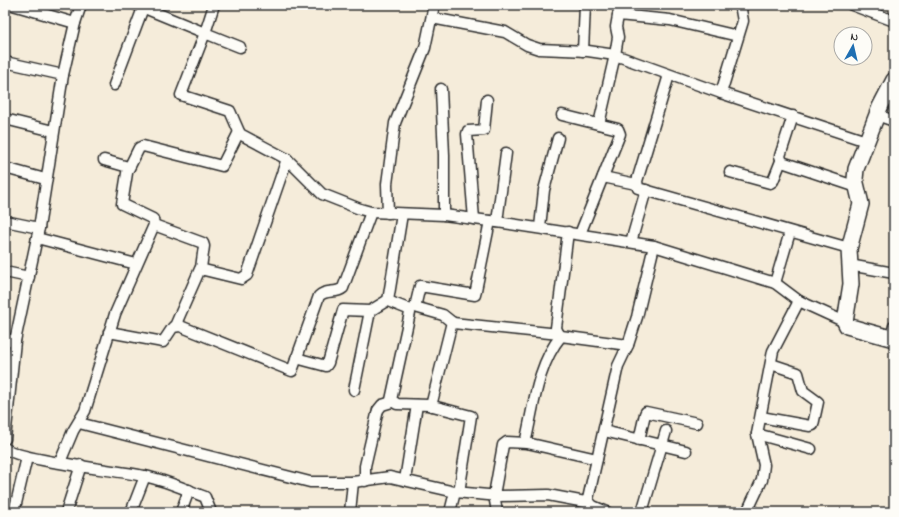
<svg xmlns="http://www.w3.org/2000/svg" width="899" height="517" font-family="'Indie Flower',sans-serif">
<style>
.lines{fill:none;stroke-linecap:round;stroke-linejoin:round}
.street-casing{stroke:#2b2b2b;stroke-width:13}
.secondary-casing{stroke:#2b2b2b;stroke-width:18}
.street{stroke:#fdfcf7;stroke-width:10}
.secondary{stroke:#fdfcf7;stroke-width:15}
</style>
<rect width="100%" height="100%" fill="#f5ecda"/>
<filter id="ink" filterUnits="userSpaceOnUse"><feTurbulence type="fractalNoise" baseFrequency=".025" numOctaves="2"/><feDisplacementMap in="SourceGraphic" scale="8" xChannelSelector="R" yChannelSelector="G"/><feConvolveMatrix kernelMatrix="1 2 1 2 8 2 1 2 1" color-interpolation-filters="sRGB"/></filter>
<g filter="url(#ink)">
<g class="lines">
<defs>
<g id="street">
<path d="M13 5 75 23 81 5"/>
<path d="M137 5 205 33 181 95 230 111 240 134 287 159 322 194 360 209 371 212 444 215 497 222 654 246 775 283 799 301 845 322"/>
<path d="M214 5 205 33 240 47"/>
<path d="M852 5 894 21"/>
<path d="M618 15 670 20 738 36"/>
<path d="M432 18 505 32 527 45 539 49 588 51 615 55 721 93 866 141"/>
<path d="M583 51 585 5"/>
<path d="M5 62 63 75"/>
<path d="M669 75 637 181 638 188 849 248"/>
<path d="M114 85 143 8"/>
<path d="M441 89 444 155V215"/>
<path d="M721 93 743 21 741 10 743 5"/>
<path d="M562 115 618 129 620 134 580 234"/>
<path d="M877 115 894 121"/>
<path d="M793 116 780 156 782 162 857 187"/>
<path d="M5 119 53 131"/>
<path d="M599 124 615 55 618 37 616 27 620 5"/>
<path d="M5 168 45 179"/>
<path d="M129 168 139 148 143 146 222 166 239 132"/>
<path d="M730 172 770 183 773 181 781 161"/>
<path d="M603 177 636 184"/>
<path d="M388 213 387 184 395 123 425 48 434 5"/>
<path d="M402 214 388 301 408 309 410 313 391 400 397 404 429 405 471 416 459 492"/>
<path d="M474 219 467 134 468 131 484 130 487 100"/>
<path d="M5 221 39 228"/>
<path d="M490 221 475 295 420 286 415 307 443 315 453 323 559 334"/>
<path d="M497 222 506 153"/>
<path d="M154 225 203 243 204 246 201 268"/>
<path d="M540 227 544 190 558 138"/>
<path d="M37 238 136 264"/>
<path d="M631 242 646 190"/>
<path d="M849 265 894 273"/>
<path d="M5 272 29 277"/>
<path d="M775 283 790 232"/>
<path d="M175 326 200 269 241 279 247 275 287 159"/>
<path d="M109 332 163 342 173 327 180 326 292 371 319 296C326 289 336 294 343 288L371 212"/>
<path d="M560 337 556 328 568 232"/>
<path d="M891 338 894 326"/>
<path d="M5 339 15 341"/>
<path d="M296 358 326 366 328 363 343 310 370 311 388 300"/>
<path d="M354 390 370 311"/>
<path d="M431 406 452 322"/>
<path d="M761 417 810 426 813 425 818 402 803 391 798 373 771 364"/>
<path d="M79 423 310 482H353L390 477 455 492 499 496 548 495 585 502 588 499 618 366 628 345 637 317 654 246"/>
<path d="M604 431 686 451"/>
<path d="M757 434 811 449"/>
<path d="M5 439 15 341 39 228 63 75 75 23"/>
<path d="M639 440 645 414 646 412 697 423"/>
<path d="M5 448C19 461 118 470 144 476 165 480 185 489 205 497L211 512"/>
<path d="M597 459 527 443 526 439C534 404 538 364 561 336L628 345"/>
<path d="M60 462 73 431 85 411 115 314 154 225 153 219 122 204 128 167 104 160"/>
<path d="M405 480 417 405"/>
<path d="M365 481V466L378 410 382 405 392 402"/>
<path d="M587 500 593 506 607 512"/>
<path d="M14 512 27 457"/>
<path d="M66 512 81 465"/>
<path d="M131 512 145 476"/>
<path d="M181 512 189 490"/>
<path d="M350 512 353 482"/>
<path d="M450 512 455 492"/>
<path d="M497 512 494 495 503 445 507 442 527 443"/>
<path d="M642 512 666 431"/>
<path d="M747 512 762 480 764 465 757 434 773 351 799 301"/>
</g>
<path id="secondary" d="M894 80 880 107 856 169 855 179 861 204 849 249 851 284 845 322 847 326 894 339"/>
</defs>
<!-- street casing -->
<use href="#street" class="street-casing"/>
<!-- secondary casing -->
<use href="#secondary" class="secondary-casing"/>
<!-- street -->
<use href="#street" class="street"/>
<!-- secondary -->
<use href="#secondary" class="secondary"/>
</g>
</g>
<!-- margin -->
<rect width="899" height="517" fill="none" stroke="#fdfcf7" stroke-width="20"/>
<rect x="10" y="10" width="879" height="497" fill="none" stroke="#2b2b2b" stroke-width="1.5" filter="url(#ink)"/>
<!-- north arrow -->
<g transform="translate(853 46) rotate(8)"><circle r="19" fill="#fdfcf7" stroke="#a9a8a5"/>
<path d="M0-3L7 15L0 10L-7 15Z" fill="#1f6fb2"/>
<text y="-6" font-size="11" font-weight="bold" text-anchor="middle" fill="#2b2b2b">N</text>
</g>
</svg>
